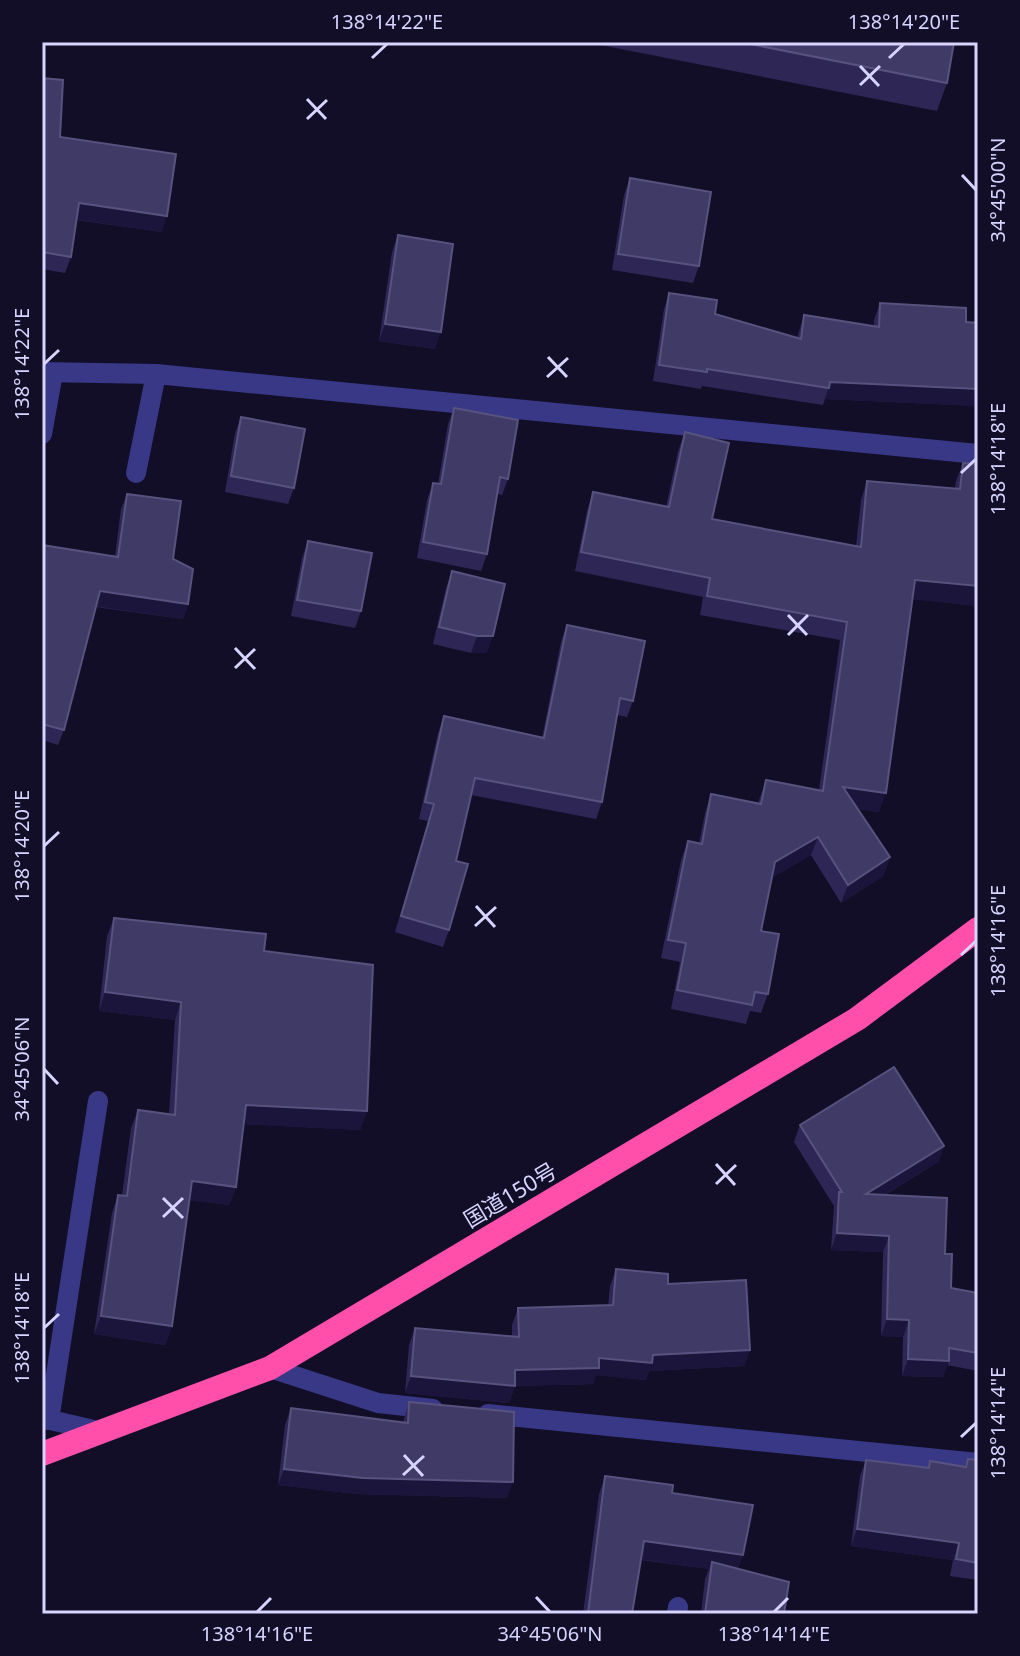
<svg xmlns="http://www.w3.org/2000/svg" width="1020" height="1656" font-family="'Noto Sans','Noto Sans JP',sans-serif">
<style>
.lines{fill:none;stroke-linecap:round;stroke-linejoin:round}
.street{stroke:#383887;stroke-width:20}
.highway{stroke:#ff4fab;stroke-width:24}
.wall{fill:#2e2755}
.shaded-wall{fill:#1b153b}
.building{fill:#403a67;stroke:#58527f;stroke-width:2}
.ticks{fill:none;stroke:#d7d4ff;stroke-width:3}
.labels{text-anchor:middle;stroke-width:6;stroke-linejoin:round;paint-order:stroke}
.street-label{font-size:22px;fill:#d7d4ff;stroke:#120e27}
.neatline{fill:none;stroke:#d7d4ff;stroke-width:3}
.ticks-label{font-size:20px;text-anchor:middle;fill:#d7d4ff}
</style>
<rect width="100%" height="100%" fill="#120e27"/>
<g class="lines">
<!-- street -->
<g class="street">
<path d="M42 372 156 374 978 454"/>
<path d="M42 434 53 373"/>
<path d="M136 473 156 374"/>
<path d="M270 1368 378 1403 433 1409"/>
<path d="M488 1414 978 1463"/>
<path d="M42 1418 102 1432"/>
<path d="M49 1420 98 1101"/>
<path d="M677 1614 678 1607"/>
</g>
<!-- highway -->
<path class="highway" d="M42 1454 270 1368 857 1019 978 929"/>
</g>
<!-- wall -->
<g class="wall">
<path d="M585 42H954L947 83 937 111Z"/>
<path d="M42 78 60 137 162 232 77 220 71 257 65 273 42 269Z"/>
<path d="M630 178 699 266 693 283 612 270 624 195Z"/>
<path d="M398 235 435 349 379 341 392 252Z"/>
<path d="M669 293 715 314 797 338 804 315 874 326V320L880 303 966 322 978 323V406L825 399 823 405 702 386 701 389 653 381 664 309Z"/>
<path d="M454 408 508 479 502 495 497 494 487 554 481 571 417 558 427 500 433 483 438 484 448 424Z"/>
<path d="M241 417 294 488 288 504 225 492 235 433Z"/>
<path d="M685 432 712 519 856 546 861 500 867 481 955 488 956 481 963 463 978 606 913 599 879 812 858 809 890 857 883 876 841 903 811 855 771 878 761 931 768 994 761 1013 750 1011 746 1024 671 1009 680 962 661 958 681 860 688 841 699 843 705 813 711 794 758 803 766 780 819 790 840 640 700 615 703 597 575 571 587 511 593 492 666 507 678 451Z"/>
<path d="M127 494 173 559 188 604 183 619 96 607 64 730 58 745 42 740V545L115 556 121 509Z"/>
<path d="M308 541 361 611 355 628 291 616 302 558Z"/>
<path d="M452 571 487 653H471L433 644 446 588Z"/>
<path d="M567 625 633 701 627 717 617 715 602 802 596 819 471 795 456 861 449 930 443 947 395 932 428 821 419 819 438 733 444 716 542 738 561 642Z"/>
<path d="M114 918 264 951 367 1111 360 1130 244 1124 236 1187 229 1205 190 1200 172 1326 165 1345 94 1334 112 1213 118 1195H122L131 1128 138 1110 169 1114 175 1020 99 1011 107 936Z"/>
<path d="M800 1125 944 1146 938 1162 885 1195 945 1254 951 1288 978 1293V1371L947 1365 943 1377 902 1376 903 1337 881 1336 883 1252 831 1250 834 1206 794 1142Z"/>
<path d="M616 1269 668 1284 750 1350 744 1366 649 1371 646 1380 596 1375 593 1384 515 1386 509 1403 405 1393 409 1345 415 1328 512 1336V1325L518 1308 608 1306 610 1286Z"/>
<path d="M409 1402 507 1498 357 1494 278 1485 285 1425 291 1408 403 1422Z"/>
<path d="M968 1459 978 1460V1580L950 1576 953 1560 851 1546 860 1476 866 1460 928 1468 930 1461 964 1467Z"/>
<path d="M605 1476 672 1493 743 1555 738 1568 784 1614H701L705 1579 709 1569 641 1560 632 1614H583L599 1494Z"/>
</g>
<!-- shaded-wall -->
<g class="shaded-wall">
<path d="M79 203 167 216 162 232 73 219Z"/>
<path d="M385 324 441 332 435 349 379 341Z"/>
<path d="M830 382 978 389V406L825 399Z"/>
<path d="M915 580 978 586V606L908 599Z"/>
<path d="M100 591 188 604 183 619 94 606Z"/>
<path d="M477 636H493L487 653H471Z"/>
<path d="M843 787 886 793 879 812 837 806Z"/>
<path d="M818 837 811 855 768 880 775 862Z"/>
<path d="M890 857 883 876 841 903 848 885Z"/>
<path d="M105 992 181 1002 175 1020 99 1011Z"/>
<path d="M246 1105 367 1111 360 1130 239 1124Z"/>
<path d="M944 1146 938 1162 860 1210 866 1194Z"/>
<path d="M192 1181 236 1187 229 1205 186 1200Z"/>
<path d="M837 1233 889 1236 883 1252 831 1250Z"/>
<path d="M101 1316 172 1326 165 1345 94 1334Z"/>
<path d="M887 1319 909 1320 903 1337 881 1336Z"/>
<path d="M750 1350 744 1366 649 1371 646 1380 596 1375 593 1384 513 1386H515L509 1403 405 1393 411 1376 599 1358Z"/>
<path d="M908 1359 949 1361 943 1377 902 1376Z"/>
<path d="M284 1469 513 1482 507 1498 357 1494 278 1485Z"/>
<path d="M857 1529 959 1543 953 1560 851 1546Z"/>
<path d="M644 1541 743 1555 736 1573 712 1562 709 1569 638 1559Z"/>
</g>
<!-- building -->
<g class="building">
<path d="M740 42H954L947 83Z"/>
<path d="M42 78 63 80 60 137 176 154 167 216 79 203 71 257 42 252Z"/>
<path d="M630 178 711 192 699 266 618 254Z"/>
<path d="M398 235 453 244 441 332 385 324Z"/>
<path d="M669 293 717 300 715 314 801 339 804 315 879 327 880 303 966 308V322L978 323V389L830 382 829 388 707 369V372L659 365Z"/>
<path d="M454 408 518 420 508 479 500 477 487 554 423 542 433 483 441 484Z"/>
<path d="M241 417 305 429 294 488 231 476Z"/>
<path d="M685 432 729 443 712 519 861 547 867 481 960 489 963 463 978 464V586L915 580 886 793 843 787 890 857 848 885 818 837 775 862 761 931 779 934 768 994 755 992 752 1005 677 990 686 943 668 940 688 841 702 844 711 794 761 804 766 780 823 791 847 622 707 596 710 578 581 552 593 492 669 507Z"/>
<path d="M127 494 181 501 173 559 193 569 188 604 100 591 64 730 42 724V545L118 557Z"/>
<path d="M308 541 372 553 361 611 297 600Z"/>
<path d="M452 571 505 584 493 636H477L439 627Z"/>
<path d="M567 625 645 641 633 701 620 698 602 802 475 778 456 861 468 864 449 930 401 916 434 804 425 802 444 716 544 738Z"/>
<path d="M114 918 266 934 264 951 373 965 367 1111 246 1105 236 1187 192 1181 172 1326 101 1316 118 1195 127 1196 138 1110 175 1115 181 1002 105 992Z"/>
<path d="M894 1067 944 1146 866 1194 947 1198 945 1254H952L951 1288 978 1293V1353L949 1348V1361L908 1359 909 1320 887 1319 889 1236 837 1233 839 1192H842L800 1125Z"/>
<path d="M616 1269 668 1274V1284L746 1280 750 1350 653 1355 652 1363 599 1358V1368L515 1370V1386L411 1376 415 1328 519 1337 518 1308 613 1305Z"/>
<path d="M409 1402 514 1412 513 1482 363 1478 284 1469 291 1408 408 1423Z"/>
<path d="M968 1459 978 1460V1563L956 1559 959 1543 857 1529 866 1460 929 1468 930 1461 966 1467Z"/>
<path d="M605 1476 673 1485 672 1493 753 1505 743 1555 644 1541 632 1614H588Z"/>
<path d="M712 1562 789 1582 784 1614H705Z"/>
</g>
<!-- ticks -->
<path class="ticks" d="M372 58 387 44M889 58 904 44M860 66 879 86M860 85 880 66M307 99 326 119M307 119 327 100M962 175 976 190M548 357 567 377M44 364 59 350M547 377 568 358M961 473 976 459M788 615 807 635M788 635 808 615M235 648 255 669M235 668 255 649M44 846 59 832M476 906 495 927M475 926 496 907M961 955 976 941M44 1069 58 1084M716 1164 735 1185M716 1184 736 1165M163 1198 183 1218M163 1217 183 1198M44 1328 59 1314M961 1437 976 1423M404 1455 423 1476M403 1475 424 1456M536 1597 550 1612M257 1612 271 1598M774 1612 788 1598"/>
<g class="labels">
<!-- street labels -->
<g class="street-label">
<text transform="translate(510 1195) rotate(-31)" y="8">国道150号</text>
</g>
</g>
<!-- border -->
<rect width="1020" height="1656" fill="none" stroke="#120e27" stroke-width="88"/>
<rect x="44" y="44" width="932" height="1568" class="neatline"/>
<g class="ticks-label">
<text x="387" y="29">138°14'22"E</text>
<text x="904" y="29">138°14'20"E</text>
<text transform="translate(998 190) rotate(-90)" y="7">34°45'00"N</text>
<text transform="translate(22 364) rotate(-90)" y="7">138°14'22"E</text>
<text transform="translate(998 459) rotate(-90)" y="7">138°14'18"E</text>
<text transform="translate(22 846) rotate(-90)" y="7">138°14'20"E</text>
<text transform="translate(998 941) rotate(-90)" y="7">138°14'16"E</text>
<text transform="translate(22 1069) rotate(-90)" y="7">34°45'06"N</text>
<text transform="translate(22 1328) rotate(-90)" y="7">138°14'18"E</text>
<text transform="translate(998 1423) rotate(-90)" y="7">138°14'14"E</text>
<text x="257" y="1641">138°14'16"E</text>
<text x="550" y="1641">34°45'06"N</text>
<text x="774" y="1641">138°14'14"E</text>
</g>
</svg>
